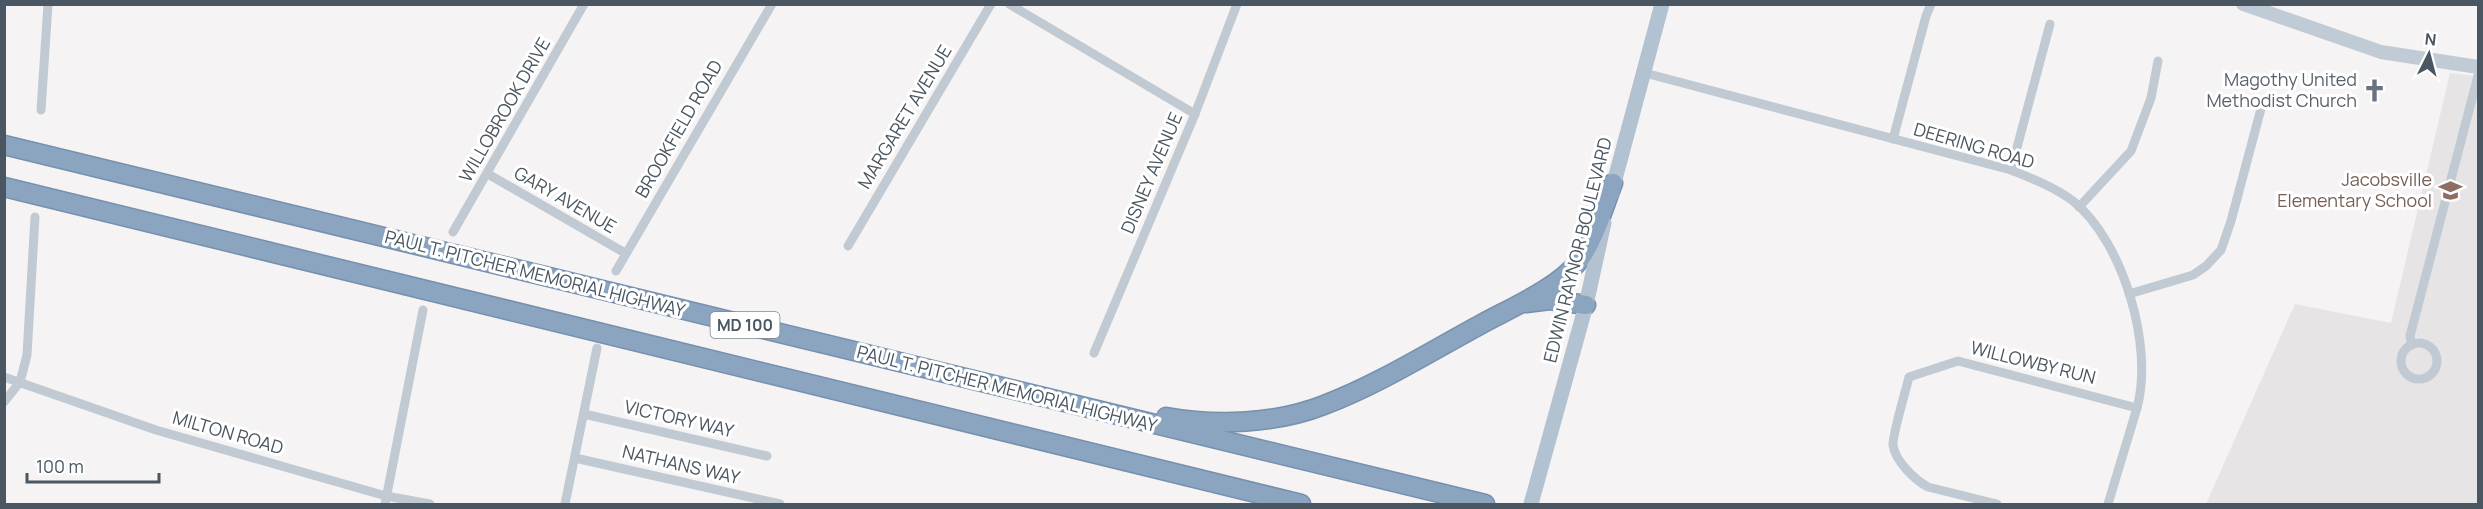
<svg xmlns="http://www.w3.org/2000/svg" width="2483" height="509" font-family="Manrope,sans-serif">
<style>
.education{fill:#e6e4e5}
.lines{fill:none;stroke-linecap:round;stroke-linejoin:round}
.highway-casing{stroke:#7690ad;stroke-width:21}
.street{stroke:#c1cad2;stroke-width:9}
.secondary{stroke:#c1cbd6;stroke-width:14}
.primary{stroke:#b3c2d1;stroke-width:15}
.highway{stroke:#8ba5c1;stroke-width:18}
.labels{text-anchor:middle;stroke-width:6;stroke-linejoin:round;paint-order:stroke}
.shield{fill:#fff;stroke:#808990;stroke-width:1.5}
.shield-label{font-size:16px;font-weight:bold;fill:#4a5661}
.worship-label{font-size:18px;fill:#5b616d;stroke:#fff;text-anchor:end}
.street-label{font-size:18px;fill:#4a5661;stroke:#fff}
.education-label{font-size:18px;fill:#785e54;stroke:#fff;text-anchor:end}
</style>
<rect width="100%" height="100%" fill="#f5f3f3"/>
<!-- education -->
<path class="education" d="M2450 73 2478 76V504H2206L2295 304 2391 323Z"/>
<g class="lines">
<defs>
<g id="highway">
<path d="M4 145 1485 504"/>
<path d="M4 187 1301 504"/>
<path d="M1526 303 1550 300 1586 305"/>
<path d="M1166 417C1216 426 1276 424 1324 405 1377 385 1428 353 1478 326 1508 309 1557 289 1578 262 1595 239 1603 209 1613 183"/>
</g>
</defs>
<!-- highway casing -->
<use href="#highway" class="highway-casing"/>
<!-- street -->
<g class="street">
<path d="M1009 4 1195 114"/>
<path d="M1645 73 2011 170C2033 179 2054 187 2073 201 2123 241 2154 346 2137 408"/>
<path d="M41 110 48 4"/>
<path d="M1893 139 1926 16 1931 4"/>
<path d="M2011 170 2050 24"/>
<path d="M488 174 625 253"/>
<path d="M2079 207 2131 151 2151 98 2158 61"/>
<path d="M453 232 584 4"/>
<path d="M848 246 991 4"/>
<path d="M616 271 772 4"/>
<path d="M2129 294 2193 275 2206 266 2221 250 2231 221 2262 105"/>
<circle cx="2419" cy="361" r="18"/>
<path d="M2412 345 2410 336 2478 76"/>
<path d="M1094 353 1195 114 1237 4"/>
<path d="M4 377 156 430 386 496 430 504"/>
<path d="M4 402 20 382 27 355 35 217"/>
<path d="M584 414 767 456"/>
<path d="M575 458 780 504"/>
<path d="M385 504 423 310"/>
<path d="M565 504 597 348"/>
<path d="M1997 504 1928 487C1915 480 1895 461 1893 445 1892 436 1906 390 1909 377L1958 361 2137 408 2108 504"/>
</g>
<!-- secondary -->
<path class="secondary" d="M2243 4 2381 52 2478 67"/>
<!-- primary -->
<g class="primary">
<path d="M1611 194 1662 4"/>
<path d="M1531 504 1586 305 1604 223"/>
</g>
<!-- highway -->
<use href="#highway" class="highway"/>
</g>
<!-- icons -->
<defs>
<symbol id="church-bare" viewBox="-9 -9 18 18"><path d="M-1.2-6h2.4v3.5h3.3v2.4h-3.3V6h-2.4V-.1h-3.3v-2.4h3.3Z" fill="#6b7280" stroke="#fff" stroke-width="2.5" paint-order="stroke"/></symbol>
<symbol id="school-bare" viewBox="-9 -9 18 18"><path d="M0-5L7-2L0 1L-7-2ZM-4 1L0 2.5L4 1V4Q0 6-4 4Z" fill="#8d6e63" stroke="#fff" stroke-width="2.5" paint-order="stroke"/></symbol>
</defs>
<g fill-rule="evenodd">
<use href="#church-bare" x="2358" y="74" width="33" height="33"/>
<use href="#school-bare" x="2434" y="174" width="33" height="33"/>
</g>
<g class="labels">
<!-- shield labels -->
<rect class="shield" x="710.5" y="312" width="69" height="26" rx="4.5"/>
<g class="shield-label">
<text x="745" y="331">MD 100</text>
</g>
<!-- worship labels -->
<g class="worship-label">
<text x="2357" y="86">Magothy United<tspan x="2357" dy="21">Methodist Church</tspan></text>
</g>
<!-- street labels -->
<g class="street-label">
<text transform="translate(505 110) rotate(-60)" y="6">WILLOBROOK DRIVE</text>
<text transform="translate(905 117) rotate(-59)" y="6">MARGARET AVENUE</text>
<text transform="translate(679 129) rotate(-60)" y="6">BROOKFIELD ROAD</text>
<text transform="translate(1974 146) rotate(16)" y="6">DEERING ROAD</text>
<text transform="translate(1152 173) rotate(-67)" y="6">DISNEY AVENUE</text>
<text transform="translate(565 200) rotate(30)" y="6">GARY AVENUE</text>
<text transform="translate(1578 250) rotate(-76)" y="6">EDWIN RAYNOR BOULEVARD</text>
<text transform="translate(535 274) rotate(14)" y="6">PAUL T. PITCHER MEMORIAL HIGHWAY</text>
<text transform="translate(2033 363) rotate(14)" y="6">WILLOWBY RUN</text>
<text transform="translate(1007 389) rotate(14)" y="6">PAUL T. PITCHER MEMORIAL HIGHWAY</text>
<text transform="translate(679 419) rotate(13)" y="6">VICTORY WAY</text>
<text transform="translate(228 433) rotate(16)" y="6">MILTON ROAD</text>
<text transform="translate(681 465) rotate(13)" y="6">NATHANS WAY</text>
</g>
<!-- education labels -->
<g class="education-label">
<text x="2432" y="186">Jacobsville<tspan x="2432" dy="21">Elementary School</tspan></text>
</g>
</g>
<!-- border -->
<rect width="2483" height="509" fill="none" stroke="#4a5661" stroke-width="12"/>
<!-- north arrow -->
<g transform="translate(2429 54) rotate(6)" stroke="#ffffff" stroke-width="4.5" paint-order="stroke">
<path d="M0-4.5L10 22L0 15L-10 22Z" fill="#4a5661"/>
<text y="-9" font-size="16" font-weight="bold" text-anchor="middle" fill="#4a5661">N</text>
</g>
<!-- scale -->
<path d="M27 473v9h132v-9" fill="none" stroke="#4a5661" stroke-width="3"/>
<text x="36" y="473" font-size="18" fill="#4a5661" stroke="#ffffff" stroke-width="4.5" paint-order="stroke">100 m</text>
</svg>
